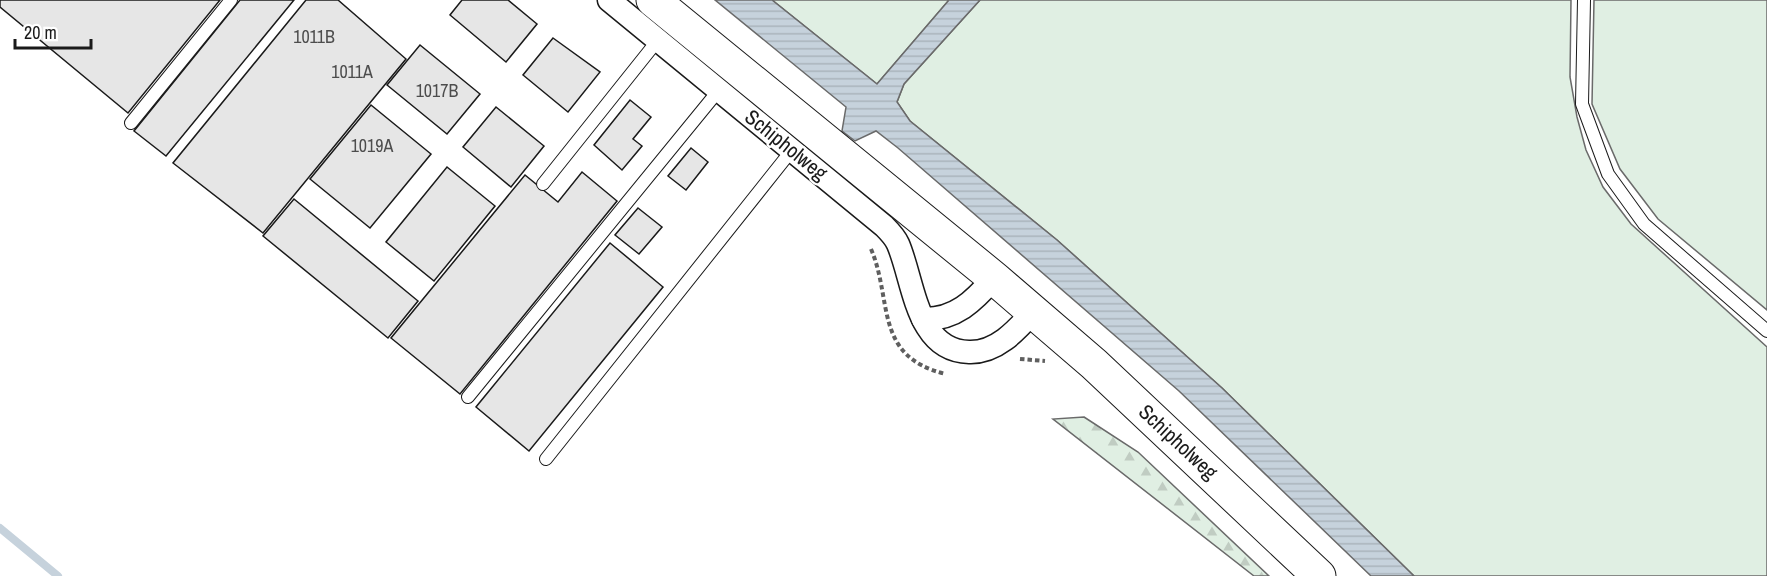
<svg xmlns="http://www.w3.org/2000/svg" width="1767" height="576" font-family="'Archivo Narrow',sans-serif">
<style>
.grass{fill:#e0efe3;stroke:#6a6a6a;stroke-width:1.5}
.forest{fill:url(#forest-firs);stroke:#6a6a6a;stroke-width:1.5}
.water{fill:url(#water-rules);stroke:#6a6a6a;stroke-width:1.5}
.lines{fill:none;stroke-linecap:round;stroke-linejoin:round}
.stream{stroke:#c6d2dc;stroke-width:8}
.building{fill:#e6e6e6;stroke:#1a1a1a;stroke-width:1.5}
.lane-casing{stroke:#1a1a1a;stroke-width:14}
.street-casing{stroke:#1a1a1a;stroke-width:25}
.secondary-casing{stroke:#1a1a1a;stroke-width:35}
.path{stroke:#5f5f5f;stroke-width:4;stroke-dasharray:4.5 3;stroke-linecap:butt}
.lane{stroke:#fff;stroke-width:12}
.street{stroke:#fff;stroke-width:22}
.secondary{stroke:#fff;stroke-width:33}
.labels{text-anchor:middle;stroke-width:4.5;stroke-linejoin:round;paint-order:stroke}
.number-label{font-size:18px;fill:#4d4d4d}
.street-label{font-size:21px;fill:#1a1a1a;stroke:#fff}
</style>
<defs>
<pattern id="forest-firs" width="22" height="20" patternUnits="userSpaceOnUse" patternTransform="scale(1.5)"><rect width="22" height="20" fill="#e0efe3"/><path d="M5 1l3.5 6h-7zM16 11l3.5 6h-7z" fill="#c0ccc2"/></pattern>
<pattern id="water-rules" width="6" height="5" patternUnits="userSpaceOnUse" patternTransform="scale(1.5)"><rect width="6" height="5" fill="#c6d2dc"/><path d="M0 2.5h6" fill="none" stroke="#aab4bc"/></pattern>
</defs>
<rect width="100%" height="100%" fill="#fff"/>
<!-- grass -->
<g class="grass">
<path d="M772 0H949L877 84Z"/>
<path d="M980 0H1571L1570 77 1577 117 1586 150 1603 187 1631 224 1767 347V576H1414L1222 388 1057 240 910 121 897 102 904 84Z"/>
<path d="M1594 0H1767V310L1658 219 1620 169 1592 104Z"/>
</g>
<!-- forest -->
<path class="forest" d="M1084 417 1138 452 1269 576H1254L1053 419Z"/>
<!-- water -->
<path class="water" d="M715 0H772L877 84 949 0H980L904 84 897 102 910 121 1057 240 1222 388 1414 576H1371L1179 391 898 148 876 131 855 141 842 131 846 107Z"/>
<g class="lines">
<!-- stream -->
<path class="stream" d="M0 528 58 576"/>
</g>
<!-- building -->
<g class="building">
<path d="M0 0H220L128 113 0 7Z"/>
<path d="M240 0H294L166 156 134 131Z"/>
<path d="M306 0H338L406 59 263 233 173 163Z"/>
<path d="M462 0H508L537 24 506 62 450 15Z"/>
<path d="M553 38 600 72 568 112 523 75Z"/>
<path d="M420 45 480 94 447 134 387 85Z"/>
<path d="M630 100 651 117 633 139 642 146 622 170 594 145Z"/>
<path d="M371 105 431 154 370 228 310 179Z"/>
<path d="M496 107 544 146 511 187 463 147Z"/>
<path d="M691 148 708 162 686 190 668 176Z"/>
<path d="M447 167 495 206 434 281 386 242Z"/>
<path d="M582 172 617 201 460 394 391 338 525 175 558 202Z"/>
<path d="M294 199 418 301 388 338 263 236Z"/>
<path d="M638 208 662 227 639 254 615 235Z"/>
<path d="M610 243 663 287 529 451 476 407Z"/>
</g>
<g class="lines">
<defs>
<g id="lane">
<path d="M1584 0 1582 104 1608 174 1644 224 1767 331"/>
<path d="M131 123 231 0"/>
<path d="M543 184 658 40"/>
<path d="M468 397 719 90"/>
<path d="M546 459 792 150"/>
</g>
<g id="street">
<path d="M609 0 884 226C889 231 895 237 898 244 914 281 916 351 969 352 996 353 1016 331 1033 312"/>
<path d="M923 319C955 320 974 301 994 278"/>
</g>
<path id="secondary" d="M653 0 994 278 1094 364 1319 576"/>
</defs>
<!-- lane casing -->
<use href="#lane" class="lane-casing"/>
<!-- street casing -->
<use href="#street" class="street-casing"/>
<!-- secondary casing -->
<use href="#secondary" class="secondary-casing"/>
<!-- path -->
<g class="path">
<path d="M871 249C893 300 873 357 946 374"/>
<path d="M1020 359 1045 361"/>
</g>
<!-- lane -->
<use href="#lane" class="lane"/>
<!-- street -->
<use href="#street" class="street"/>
<!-- secondary -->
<use href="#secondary" class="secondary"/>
</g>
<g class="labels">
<!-- number labels -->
<g class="number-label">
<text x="314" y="43">1011B</text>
<text x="352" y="78">1011A</text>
<text x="437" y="97">1017B</text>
<text x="372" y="152">1019A</text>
</g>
<!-- street labels -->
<g class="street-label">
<text transform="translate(786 145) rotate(39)" y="7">Schipholweg</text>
<text transform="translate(1178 442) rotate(43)" y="7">Schipholweg</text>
</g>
</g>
<!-- scale -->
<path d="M15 39v9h76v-9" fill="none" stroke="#1a1a1a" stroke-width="3"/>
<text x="24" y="39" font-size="18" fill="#1a1a1a" stroke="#ffffff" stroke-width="4.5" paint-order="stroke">20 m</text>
</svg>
